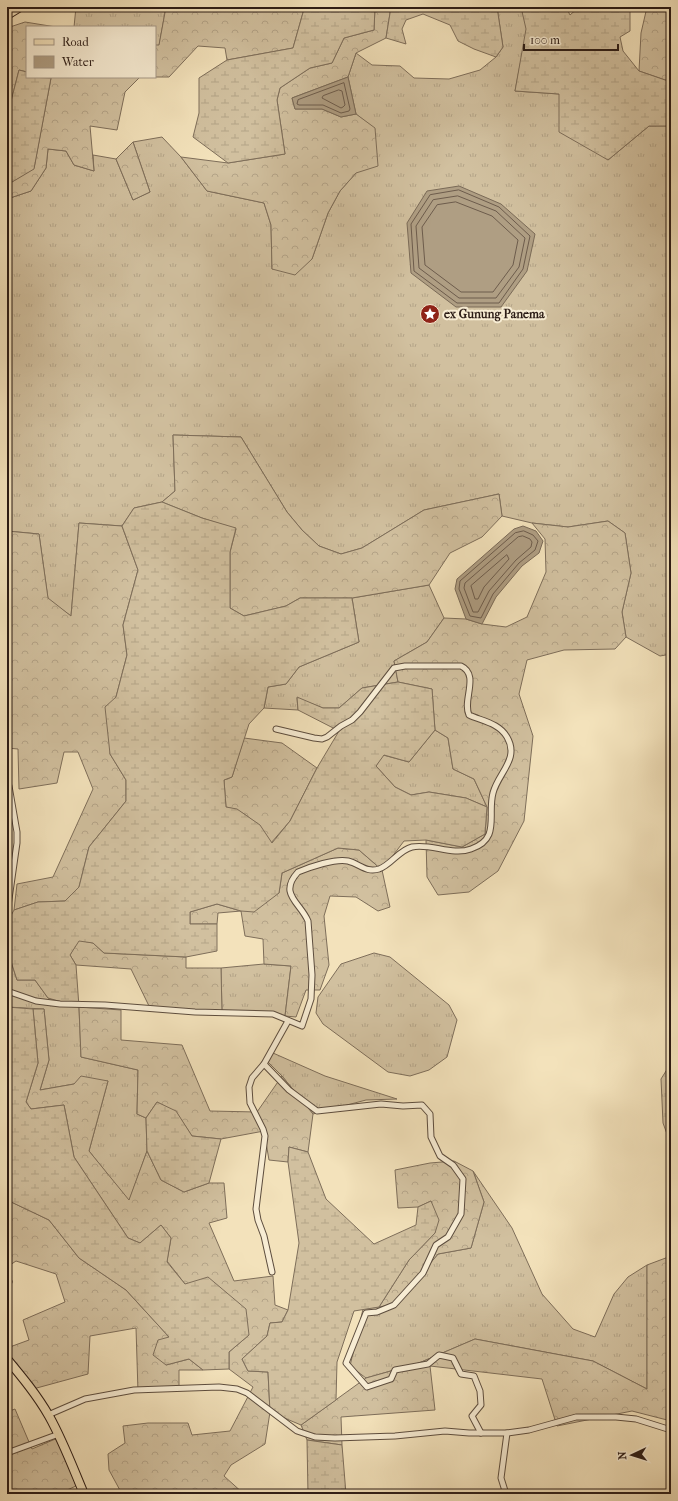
<svg xmlns="http://www.w3.org/2000/svg" width="678" height="1501" font-family="'IM FELL French Canon',serif">
<style>
.grass{fill:url(#grass-tufts);stroke:#7e6e5a}
.forest{fill:url(#forest-crowns);stroke:#7e6e5a}
.wetland{fill:url(#wetland-marsh);stroke:#7e6e5a}
.water{fill:#af9e83;stroke:#7a6a57}
.lines{fill:none;stroke-linecap:round;stroke-linejoin:round}
.shore{stroke:#6d5c4c;stroke-width:1}
.minor-casing{stroke:#5d4d3e;stroke-width:7}
.primary-casing{stroke:#2b1b15;stroke-width:10}
.minor{stroke:#f7ecd3;stroke-width:5}
.primary{stroke:#f3e2bb;stroke-width:8}
.labels{text-anchor:middle;stroke-width:4;stroke-linejoin:round;paint-order:stroke}
.poi-label{font-size:12px;font-weight:bold;fill:#2b1b15;stroke:#f7ecd3;text-anchor:start}
</style>
<defs>
<pattern id="grass-tufts" width="24" height="20" patternUnits="userSpaceOnUse"><rect width="24" height="20" fill="#d1c09f"/><path d="M3 7l-1-3M5 7V3M7 7l1-3M15 17l-1-3M17 17v-4M19 17l1-3" fill="none" stroke="#b4a488"/></pattern>
<pattern id="forest-crowns" width="20" height="18" patternUnits="userSpaceOnUse"><rect width="20" height="18" fill="#d1c09f"/><path d="M2 6a3 3 0 1 1 6 0M12 15a3 3 0 1 1 6 0" fill="none" stroke="#b4a488"/></pattern>
<pattern id="wetland-marsh" width="20" height="14" patternUnits="userSpaceOnUse"><rect width="20" height="14" fill="#d1c09f"/><path d="M1 5h8M5 5V1M11 12h8M15 12V8" fill="none" stroke="#b4a488"/></pattern>
</defs>
<rect width="100%" height="100%" fill="#f3e2bb"/>
<filter id="stains"><feTurbulence type="fractalNoise" baseFrequency=".005" numOctaves="4"/><feColorMatrix values="0 0 0 0 .2 0 0 0 0 .09 0 0 0 0 .02 0 0 0 .5 -.17"/></filter>
<radialGradient id="worn" r=".72"><stop offset=".6" stop-color="#630" stop-opacity="0"/><stop offset="1" stop-color="#630" stop-opacity=".3"/></radialGradient>
<!-- grass -->
<g class="grass">
<path d="M76 7H166L159 46 155 45V27H74Z"/>
<path d="M497 7H521L527 29 515 91 559 94 608 160 649 126H671V654L660 656 626 637 622 612 631 573 625 533 608 521 568 527 532 523 502 516 499 494 424 510 362 548 341 554 319 546 302 530 287 512 241 437 173 435 175 491 162 502 134 508 122 526 79 523 71 616 48 599 39 534 7 531V199L31 191 46 168 48 149 66 151 74 165 94 171 93 155 116 159 133 200 150 192 133 142 162 137 181 157 207 191 264 203 271 225 272 269 312 259 328 213 340 191 356 173 375 129 356 114 348 77 356 53 372 65 400 66 414 78 449 79 480 70 496 57 503 47Z"/>
<path d="M429 585 444 618 427 642 394 661 398 682 362 688 339 708H323L297 698 298 710 264 708 268 687 286 684 299 667 359 642 352 598Z"/>
<path d="M435 730 448 738 453 769 474 779 487 807 466 798 429 792 411 795 395 787 376 766 383 755 409 762Z"/>
<path d="M7 949 17 980H35L48 998 79 1007 81 1057 138 1070 137 1114 146 1118 147 1151 129 1201 89 1151 108 1081 74 1084 40 1090 49 1060 44 1009 7 1007Z"/>
<path d="M374 953 390 957 449 1005 457 1020 447 1057 429 1070 410 1076 388 1072 323 1024 316 1013 318 997 341 964Z"/>
<path d="M264 964 291 966 285 1016 222 1013 221 968Z"/>
<path d="M273 1053 325 1076 397 1099 366 1100 313 1114 282 1076 268 1062Z"/>
<path d="M671 1063V1145L663 1123 661 1079Z"/>
<path d="M473 1171 512 1228 542 1294 573 1329 595 1337 614 1294 628 1277 647 1265V1389L593 1361 475 1339 419 1363 366 1378 350 1366 363 1309 396 1304 438 1254 471 1248 484 1202Z"/>
</g>
<!-- forest -->
<g class="forest">
<path d="M166 7H307L304 9 293 48 227 60 225 48 198 46 169 77H140L125 92 117 130 90 126 94 171 74 165 66 151 48 149 46 168 31 191 7 199V185L34 168 51 78 48 77H155V45H159Z"/>
<path d="M375 7H391L386 38 356 53 348 77 292 98 295 109H322L341 117 356 114 375 128 378 166 356 173 340 191 328 213 312 259 295 275 272 269 271 225 264 203 207 191 181 157 228 163 285 154 277 100 280 88 310 68 332 63 344 38 374 30Z"/>
<path d="M647 7H671V82L639 71 641 33Z"/>
<path d="M25 22 56 27H27V72L19 70 7 117V28Z"/>
<path d="M133 142 150 192 133 200 116 159Z"/>
<path d="M173 435 241 437 287 512 302 530 319 546 341 554 362 548 424 510 499 494 502 516 482 537 450 553 429 585 352 598H300L286 606 244 616 230 608V552L236 529 202 518 162 502 175 491Z"/>
<path d="M608 521 625 533 631 573 622 612 626 637 615 649 564 650 527 660 519 694 533 736 524 821 498 871 469 892 438 895 427 877 426 840 462 847 485 834 487 807 474 779 453 769 448 738 435 730 432 689 398 682 394 661 427 642 444 618 466 619 482 624 506 627 527 617 546 572 545 539 532 523 568 527Z"/>
<path d="M79 523 122 526 138 570 123 625 127 655 116 697 110 754 126 780V801L89 847 79 887 65 901 38 902 14 910 17 884 53 877 93 789 78 752H64L57 783 19 789 18 749 7 748V531L39 534 48 598 71 616Z"/>
<path d="M244 738 282 743 317 768 290 821 271 843C260 826 247 811 226 807L224 780 232 777Z"/>
<path d="M338 848 359 850 382 870 390 907 378 911 356 897 330 896 324 916 329 965 320 990H306L296 1017 285 1016 291 966 264 964 263 939 245 936 241 911 218 913 217 924H190V912L217 904 241 911 279 893 282 873Z"/>
<path d="M78 940 93 943 104 953 186 957V968H221L222 1013 149 1006 131 969 76 965 70 955Z"/>
<path d="M79 1007 121 1010V1040L182 1045 210 1111 257 1112 282 1076 313 1114 308 1152 289 1147 288 1162 269 1160 264 1131 221 1139 192 1136 176 1112 157 1102 146 1118 137 1114 138 1070 81 1057Z"/>
<path d="M33 1009H44L49 1060 40 1090 74 1084 81 1076 108 1081 89 1151 129 1200 147 1151 161 1180 184 1192 209 1183H224L227 1218 209 1223 234 1281 273 1276 275 1305 288 1310 282 1322 270 1323 267 1336 242 1359 248 1371 268 1372 270 1412 265 1444 231 1465 224 1476 244 1494H122L109 1470 108 1454 125 1443 123 1426 148 1423H188L192 1435 230 1431 253 1387 229 1369V1352L249 1335 185 1284 167 1261 171 1238 161 1225 140 1243 128 1238 74 1157 64 1105 31 1109 26 1102 38 1063Z"/>
<path d="M454 1161 473 1171 484 1202 471 1248 438 1254 396 1304 379 1307 409 1260 435 1233 431 1201 418 1207 398 1208 395 1170 430 1163Z"/>
<path d="M7 1200 49 1220 79 1258 126 1290 170 1338 166 1365 189 1359 203 1370H179V1390L138 1392 136 1328 90 1336 88 1374 33 1389 7 1356V1348L29 1340 23 1320 65 1302 56 1274 16 1261 7 1267Z"/>
<path d="M671 1256V1421L632 1411 557 1426 542 1379 430 1366 435 1410 341 1417 342 1445 307 1440 301 1425 366 1378 419 1363 475 1339 593 1361 647 1389V1265Z"/>
<path d="M15 1409 32 1449 60 1437 76 1486 58 1494H7V1412Z"/>
</g>
<!-- wetland -->
<g class="wetland">
<path d="M307 7H375L374 30 344 38 332 63 310 68 280 88 277 100 285 154 228 163 193 137 199 113V78L227 60 293 48 304 9Z"/>
<path d="M391 7H497L503 47 496 57 474 49 458 41 450 25 423 14 406 20 402 29 406 44 386 38Z"/>
<path d="M521 7H566L570 15 579 7H630V31L620 37 623 51 639 71 671 82V126H649L608 160 559 132V94L515 91 526 29Z"/>
<path d="M19 70 27 72V77L51 78 34 169 7 185V117Z"/>
<path d="M162 502 202 518 236 528 230 552V608L244 616 286 606 300 598H352L359 642 299 667 286 684 268 687 264 708 249 724 232 777 224 780 226 807 237 809 260 825 272 843 290 821 317 768 339 731 298 710 297 697 323 708H339L362 688 398 682 432 689 435 730 409 762 384 755 376 766 395 787 411 795 429 792 466 798 487 807 485 834 462 847 426 840 404 841 382 870 359 850 338 848 282 873 279 893 254 912 241 911 217 904 190 912V924H217V951L186 957 104 953 93 943 79 941 70 955 76 965 79 1007 48 998 35 980H17L7 949V923L14 910 38 902 65 901 79 887 89 847 126 801V780L110 754 105 707 116 697 127 655 123 625 138 570 122 526 134 508Z"/>
<path d="M7 1007 33 1009 38 1063 26 1102 31 1109 64 1105 74 1157 128 1238 140 1243 161 1225 171 1238 167 1262 185 1284 208 1277 246 1309 249 1335 229 1352V1369L203 1370 189 1359 166 1365 153 1355 158 1340 169 1337 126 1290 79 1258 49 1220 7 1200Z"/>
<path d="M157 1102 176 1111 192 1136 221 1139 209 1183 184 1192 161 1180 147 1151 146 1118Z"/>
<path d="M289 1147 308 1152 326 1199 374 1244 416 1225 418 1207 431 1201 439 1220 435 1233 409 1260 379 1307 354 1311 337 1362 336 1400 301 1425 270 1412 268 1372 248 1371 242 1359 267 1336 270 1323 282 1322 288 1310 299 1243 288 1162Z"/>
<path d="M307 1440 342 1445 346 1494H308Z"/>
</g>
<!-- water -->
<g class="water">
<path d="M348 77 356 114 341 117 322 109H295L292 98Z"/>
<path d="M459 186 501 204 535 234 527 271 501 307H456L411 273 407 223 427 191Z"/>
<path d="M523 526 536 531 543 541 539 553 522 566 496 597 482 624 466 619 455 589 457 579 514 529Z"/>
</g>
<g class="lines">
<!-- shore -->
<g class="shore">
<path d="M344 83 350 109 349 111 341 113 323 105H299L297 104 298 100Z"/>
<path d="M339 90 342 91 345 105 343 107 341 108 322 98 323 96Z"/>
<path d="M459 190 499 207 530 236 523 269 499 303H457L414 271 411 224 430 195Z"/>
<path d="M458 196 496 211 525 238 519 267 496 298H459L419 268 416 226 433 200Z"/>
<path d="M456 202 492 216 518 240 513 265 493 292H461L425 265 422 227 437 205Z"/>
<path d="M524 531 533 535 538 541 535 550 519 563 493 594 481 618 470 616 459 589 460 581 515 533Z"/>
<path d="M523 536 530 539 532 542 531 547 516 560 489 591 478 612H473L464 588 465 583 518 537Z"/>
<path d="M507 555 509 559 484 587 478 599H475L471 586Z"/>
</g>
<defs>
<g id="minor">
<path d="M7 913 17 843V832L9 786"/>
<path d="M7 991 36 1001 60 1004 105 1005 195 1012 273 1014 302 1026 311 999 312 975 308 921C300 902 278 894 298 872 310 867 336 858 348 861 360 864 366 873 379 869 391 865 399 850 412 847 431 843 452 856 471 849 501 839 487 815 493 793 498 773 520 759 507 737 499 723 482 721 469 715 462 700 480 675 461 666H405L394 668 360 712 352 720 341 726 327 737 322 739 314 738 276 729"/>
<path d="M264 1064 289 1090 317 1111 381 1104 403 1106 422 1105 430 1114 431 1137 440 1156 453 1165 463 1179 461 1214 448 1237 436 1245 423 1273 394 1305 377 1312 366 1313 346 1363 367 1387 391 1379 395 1370 428 1364 439 1355 453 1358 461 1374 474 1376 480 1391 481 1405 472 1416 481 1433"/>
<path d="M272 1272 264 1236 258 1220 256 1209 265 1136 263 1129 250 1103 249 1087 252 1078 264 1064 288 1021"/>
<path d="M7 1286 9 1282"/>
<path d="M48 1415 85 1399 134 1390 219 1387 237 1389 247 1393 297 1431 315 1437 335 1438 395 1436 445 1431 469 1433H507L529 1430 576 1417H616L636 1419 671 1430"/>
<path d="M7 1453 59 1434"/>
<path d="M506 1494 501 1478 507 1433"/>
</g>
<g id="primary">
<path d="M7 15 20 7"/>
<path d="M7 1359C22 1377 37 1395 49 1416 63 1441 73 1468 84 1494"/>
</g>
</defs>
<!-- minor casing -->
<use href="#minor" class="minor-casing"/>
<!-- primary casing -->
<use href="#primary" class="primary-casing"/>
<!-- minor -->
<use href="#minor" class="minor"/>
<!-- primary -->
<use href="#primary" class="primary"/>
</g>
<!-- icons -->
<defs>
<symbol id="sight-disc" viewBox="-11 -11 22 22"><circle r="9.5" fill="#8f2418" stroke="#f7ecd3"/><path d="M0-6L1.8-2.2L6-1.7L2.9 1.2L3.7 5.4L0 3.3L-3.7 5.4L-2.9 1.2L-6-1.7L-1.8-2.2Z" fill="#fff"/></symbol>
</defs>
<g fill-rule="evenodd">
<use href="#sight-disc" x="419" y="303" width="22" height="22"/>
</g>
<g class="labels">
<!-- poi labels -->
<g class="poi-label">
<text x="444" y="318">ex Gunung Panema</text>
</g>
</g>
<!-- margin -->
<rect width="678" height="1501" fill="none" stroke="#f3e2bb" stroke-width="24"/>
<rect x="8" y="8" width="662" height="1485" fill="none" stroke="#2b1b15" stroke-width="2"/>
<rect x="12" y="12" width="654" height="1477" fill="none" stroke="#2b1b15"/>
<!-- legend -->
<rect x="26" y="26" width="130" height="52" fill="#f7ecd3" stroke="#a59887"/>
<rect x="34" y="39" width="20" height="6" fill="#f3e2bb" stroke="#a59887"/>
<text x="62" y="46" font-size="12" fill="#2b1b15">Road</text>
<rect x="34" y="56" width="20" height="12" fill="#af9e83" stroke="#a59887"/>
<text x="62" y="66" font-size="12" fill="#2b1b15">Water</text>
<!-- north arrow -->
<g transform="translate(632 1455) rotate(266)" stroke="#f7ecd3" stroke-width="3" paint-order="stroke">
<path d="M0-3L7 15L0 10L-7 15Z" fill="#2b1b15"/>
<text y="-6" font-size="11" font-weight="bold" text-anchor="middle" fill="#2b1b15">N</text>
</g>
<!-- scale -->
<path d="M524 44v6h94v-6" fill="none" stroke="#2b1b15" stroke-width="2"/>
<text x="530" y="44" font-size="12" fill="#2b1b15" stroke="#f7ecd3" stroke-width="3" paint-order="stroke">100 m</text>
<rect width="100%" height="100%" filter="url(#stains)"/>
<rect width="100%" height="100%" fill="url(#worn)"/>
</svg>
